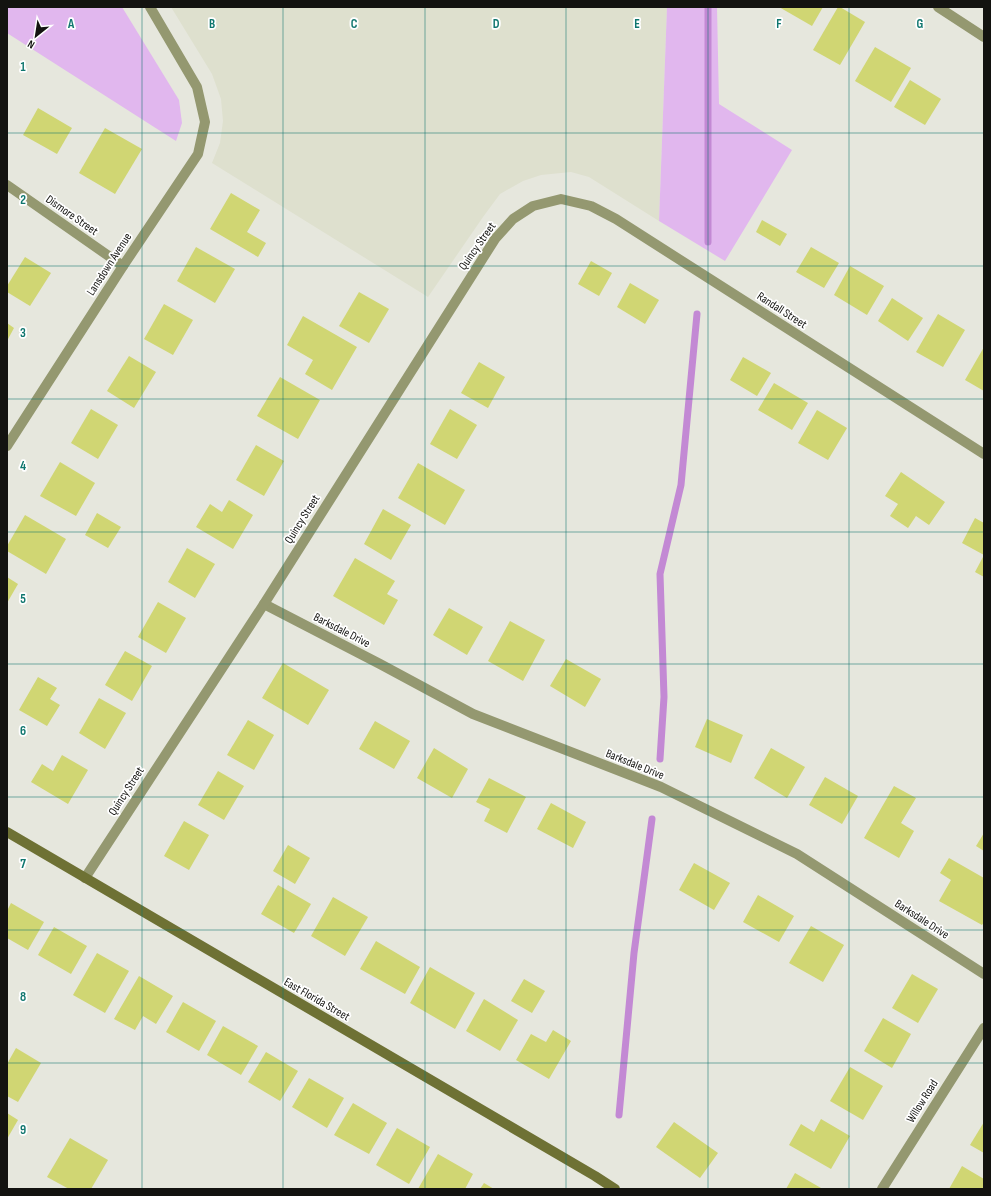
<svg xmlns="http://www.w3.org/2000/svg" width="991" height="1196" font-family="'Sofia Sans Condensed',sans-serif">
<style>
.built{fill:#dee0ce}
.green{fill:#e1b7ee}
.lines{fill:none;stroke-linecap:round;stroke-linejoin:round}
.stream{stroke:#c389d4;stroke-width:7}
.building{fill:#d0d673}
.minor{stroke:#949870;stroke-width:10}
.tertiary{stroke:#949870;stroke-width:10}
.secondary{stroke:#6e7134;stroke-width:10}
.grid{fill:none;stroke:#0f766e;stroke-width:1;stroke-opacity:0.55}
.labels{text-anchor:middle;stroke-width:3.5;stroke-linejoin:round;paint-order:stroke}
.street-label{font-size:12px;fill:#131310;stroke:#fff}
.grid-label{font-size:13px;text-anchor:middle;font-weight:bold;fill:#0f766e;stroke:#fff;stroke-width:3.5;stroke-linejoin:round;paint-order:stroke}
</style>
<rect width="100%" height="100%" fill="#e6e7dd"/>
<!-- built -->
<path class="built" d="M171 7H667L659 221 589 177 571 172 541 175 523 181 500 194 483 217 428 297 212 163 220 143 223 121 221 99 212 74Z"/>
<!-- green -->
<g class="green">
<path d="M7 7H122L179 100 182 123 176 141 7 33Z"/>
<path d="M667 7H717L719 104 792 150 725 261 659 221Z"/>
</g>
<g class="lines">
<!-- stream -->
<g class="stream">
<path d="M708 242V7"/>
<path d="M660 759 664 697 660 574 681 485 697 314"/>
<path d="M619 1115 634 953 652 819"/>
</g>
</g>
<!-- building -->
<g class="building">
<path d="M779 7H823L812 26Z"/>
<path d="M838 7H840L865 22 840 65 813 50Z"/>
<path d="M875 47 911 68 891 102 855 81Z"/>
<path d="M910 80 941 99 925 125 894 107Z"/>
<path d="M38 108 72 128 57 154 23 135Z"/>
<path d="M105 128 142 149 115 194 79 173Z"/>
<path d="M231 193 260 210 247 232 266 243 258 257 210 229Z"/>
<path d="M762 220 787 234 780 246 756 232Z"/>
<path d="M196 247 235 269 215 303 177 281Z"/>
<path d="M811 247 839 263 824 288 796 272Z"/>
<path d="M25 257 51 273 30 306 7 292V286Z"/>
<path d="M591 261 612 273 599 296 578 284Z"/>
<path d="M850 266 884 286 867 315 834 295Z"/>
<path d="M630 283 659 300 645 324 617 307Z"/>
<path d="M359 292 389 309 369 343 339 326Z"/>
<path d="M892 298 923 318 908 341 878 321Z"/>
<path d="M164 304 193 320 173 355 144 339Z"/>
<path d="M938 314 965 330 943 367 916 352Z"/>
<path d="M303 316 357 347 332 390 305 374 313 360 287 345Z"/>
<path d="M7 323 14 328 7 341Z"/>
<path d="M984 347V391L965 380Z"/>
<path d="M129 356 156 372 134 408 107 391Z"/>
<path d="M743 357 771 373 757 396 730 380Z"/>
<path d="M479 362 505 377 488 408 461 393Z"/>
<path d="M280 377 320 400 298 439 257 416Z"/>
<path d="M774 383 808 403 792 430 758 410Z"/>
<path d="M91 409 118 425 98 459 71 443Z"/>
<path d="M450 409 477 425 457 459 430 444Z"/>
<path d="M817 410 847 428 828 460 798 443Z"/>
<path d="M256 445 284 461 264 496 236 480Z"/>
<path d="M60 462 95 483 76 516 40 496Z"/>
<path d="M418 463 465 490 445 525 398 498Z"/>
<path d="M901 472 945 502 929 525 916 516 908 528 890 516 898 504 885 496Z"/>
<path d="M229 500 253 515 233 549 196 527 210 504 222 512Z"/>
<path d="M383 509 411 525 391 560 364 544Z"/>
<path d="M97 513 121 527 108 548 85 535Z"/>
<path d="M25 515 66 539 46 574 7 551V546Z"/>
<path d="M975 518 984 523V577L975 572 984 555 962 543Z"/>
<path d="M187 548 215 564 195 598 168 582Z"/>
<path d="M355 558 395 581 387 594 398 600 384 625 333 596Z"/>
<path d="M7 577 18 584 7 603Z"/>
<path d="M158 602 186 618 166 653 138 637Z"/>
<path d="M449 608 483 627 467 655 433 635Z"/>
<path d="M510 621 545 640 523 681 488 661Z"/>
<path d="M125 651 152 666 132 701 105 685Z"/>
<path d="M566 659 601 679 585 707 550 686Z"/>
<path d="M283 663 329 690 308 725 262 698Z"/>
<path d="M38 677 57 688 50 699 60 705 47 726 19 710Z"/>
<path d="M99 698 126 713 105 749 79 733Z"/>
<path d="M707 719 743 735 731 763 695 747Z"/>
<path d="M248 720 274 735 254 770 227 755Z"/>
<path d="M375 721 410 741 394 769 359 749Z"/>
<path d="M434 748 468 769 452 798 417 778Z"/>
<path d="M771 748 805 767 787 798 754 778Z"/>
<path d="M62 755 88 770 68 804 31 782 42 764 53 771Z"/>
<path d="M218 771 244 786 224 820 198 805Z"/>
<path d="M825 777 858 796 842 824 809 805Z"/>
<path d="M489 778 526 797 507 833 484 821 490 809 476 802Z"/>
<path d="M894 786 916 798 901 823 914 831 899 858 864 838Z"/>
<path d="M551 803 586 822 573 848 537 829Z"/>
<path d="M184 821 209 835 189 870 164 856Z"/>
<path d="M984 833V851L976 846Z"/>
<path d="M288 845 310 858 295 884 273 871Z"/>
<path d="M949 858 984 878V922L982 925 939 901 951 880 940 873Z"/>
<path d="M694 863 730 883 714 910 679 890Z"/>
<path d="M278 885 311 904 294 933 261 914Z"/>
<path d="M758 895 794 916 779 942 743 922Z"/>
<path d="M333 897 368 917 345 956 311 936Z"/>
<path d="M11 903 44 922 28 950 7 938V911Z"/>
<path d="M811 926 844 945 823 982 789 963Z"/>
<path d="M54 927 87 946 71 974 38 955Z"/>
<path d="M376 941 420 967 405 994 360 969Z"/>
<path d="M97 953 129 971 105 1013 73 995Z"/>
<path d="M430 967 475 993 455 1029 410 1003Z"/>
<path d="M912 974 938 989 918 1023 892 1008Z"/>
<path d="M139 976 173 996 156 1024 143 1016 135 1030 114 1019Z"/>
<path d="M524 979 545 991 532 1013 511 1001Z"/>
<path d="M484 999 518 1020 500 1051 466 1031Z"/>
<path d="M183 1002 216 1021 199 1051 166 1032Z"/>
<path d="M883 1018 911 1034 892 1068 864 1051Z"/>
<path d="M223 1026 258 1046 241 1075 207 1055Z"/>
<path d="M553 1030 571 1041 549 1079 516 1060 531 1034 546 1042Z"/>
<path d="M16 1048 41 1063 18 1102 7 1096V1064Z"/>
<path d="M266 1052 298 1071 280 1101 248 1082Z"/>
<path d="M850 1067 883 1086 863 1120 830 1101Z"/>
<path d="M309 1078 344 1098 327 1128 292 1107Z"/>
<path d="M353 1103 387 1123 369 1154 334 1135Z"/>
<path d="M7 1113 18 1120 7 1139Z"/>
<path d="M821 1119 850 1136 831 1169 789 1145 801 1124 814 1132Z"/>
<path d="M674 1122 718 1153 700 1178 656 1147Z"/>
<path d="M984 1122V1153L970 1145Z"/>
<path d="M397 1128 430 1147 409 1184 376 1165Z"/>
<path d="M70 1138 108 1160 91 1189H69L47 1177Z"/>
<path d="M438 1154 473 1174 465 1189H418Z"/>
<path d="M962 1166 984 1179V1189H949Z"/>
<path d="M795 1173 821 1188 820 1189H786Z"/>
<path d="M484 1183 494 1189H480Z"/>
</g>
<g class="lines">
<!-- minor -->
<g class="minor">
<path d="M938 7 984 37"/>
<path d="M7 185 123 266"/>
<path d="M7 446 123 266 198 154 205 122 197 87 150 7"/>
<path d="M264 604 380 664 473 714 661 787 797 854 984 974"/>
<path d="M85 878 264 604 495 239 513 219 533 206 561 199 591 206 616 219 984 454"/>
</g>
<!-- tertiary -->
<path class="tertiary" d="M882 1189 984 1028"/>
<!-- secondary -->
<path class="secondary" d="M7 832 595 1176 615 1189"/>
</g>
<!-- grid -->
<path class="grid" d="M142 7V1189M283 7V1189M425 7V1189M566 7V1189M708 7V1189M849 7V1189M7 133H984M7 266H984M7 399H984M7 532H984M7 664H984M7 797H984M7 930H984M7 1063H984"/>
<g class="labels">
<!-- street labels -->
<g class="street-label">
<text transform="translate(72 215) rotate(35)" y="4">Dismore Street</text>
<text transform="translate(477 246) rotate(-55)" y="4">Quincy Street</text>
<text transform="translate(109 264) rotate(-57)" y="4">Lansdown Avenue</text>
<text transform="translate(782 310) rotate(33)" y="4">Randall Street</text>
<text transform="translate(302 519) rotate(-58)" y="4">Quincy Street</text>
<text transform="translate(342 630) rotate(27)" y="4">Barksdale Drive</text>
<text transform="translate(635 764) rotate(22)" y="4">Barksdale Drive</text>
<text transform="translate(126 791) rotate(-57)" y="4">Quincy Street</text>
<text transform="translate(922 919) rotate(33)" y="4">Barksdale Drive</text>
<text transform="translate(317 999) rotate(30)" y="4">East Florida Street</text>
<text transform="translate(922 1101) rotate(-58)" y="4">Willow Road</text>
</g>
</g>
<g class="grid-label">
<text x="71" y="28">A</text>
<text x="212" y="28">B</text>
<text x="354" y="28">C</text>
<text x="496" y="28">D</text>
<text x="637" y="28">E</text>
<text x="779" y="28">F</text>
<text x="920" y="28">G</text>
<text x="23" y="71">1</text>
<text x="23" y="204">2</text>
<text x="23" y="337">3</text>
<text x="23" y="470">4</text>
<text x="23" y="603">5</text>
<text x="23" y="735">6</text>
<text x="23" y="868">7</text>
<text x="23" y="1001">8</text>
<text x="23" y="1134">9</text>
</g>
<!-- border -->
<rect width="991" height="1196" fill="none" stroke="#131310" stroke-width="16"/>
<!-- north arrow -->
<g transform="translate(36 36) rotate(210)" stroke="#ffffff" stroke-width="3" paint-order="stroke">
<path d="M0-3L7 15L0 10L-7 15Z" fill="#131310"/>
<text y="-6" font-size="11" font-weight="bold" text-anchor="middle" fill="#131310">N</text>
</g>
</svg>
